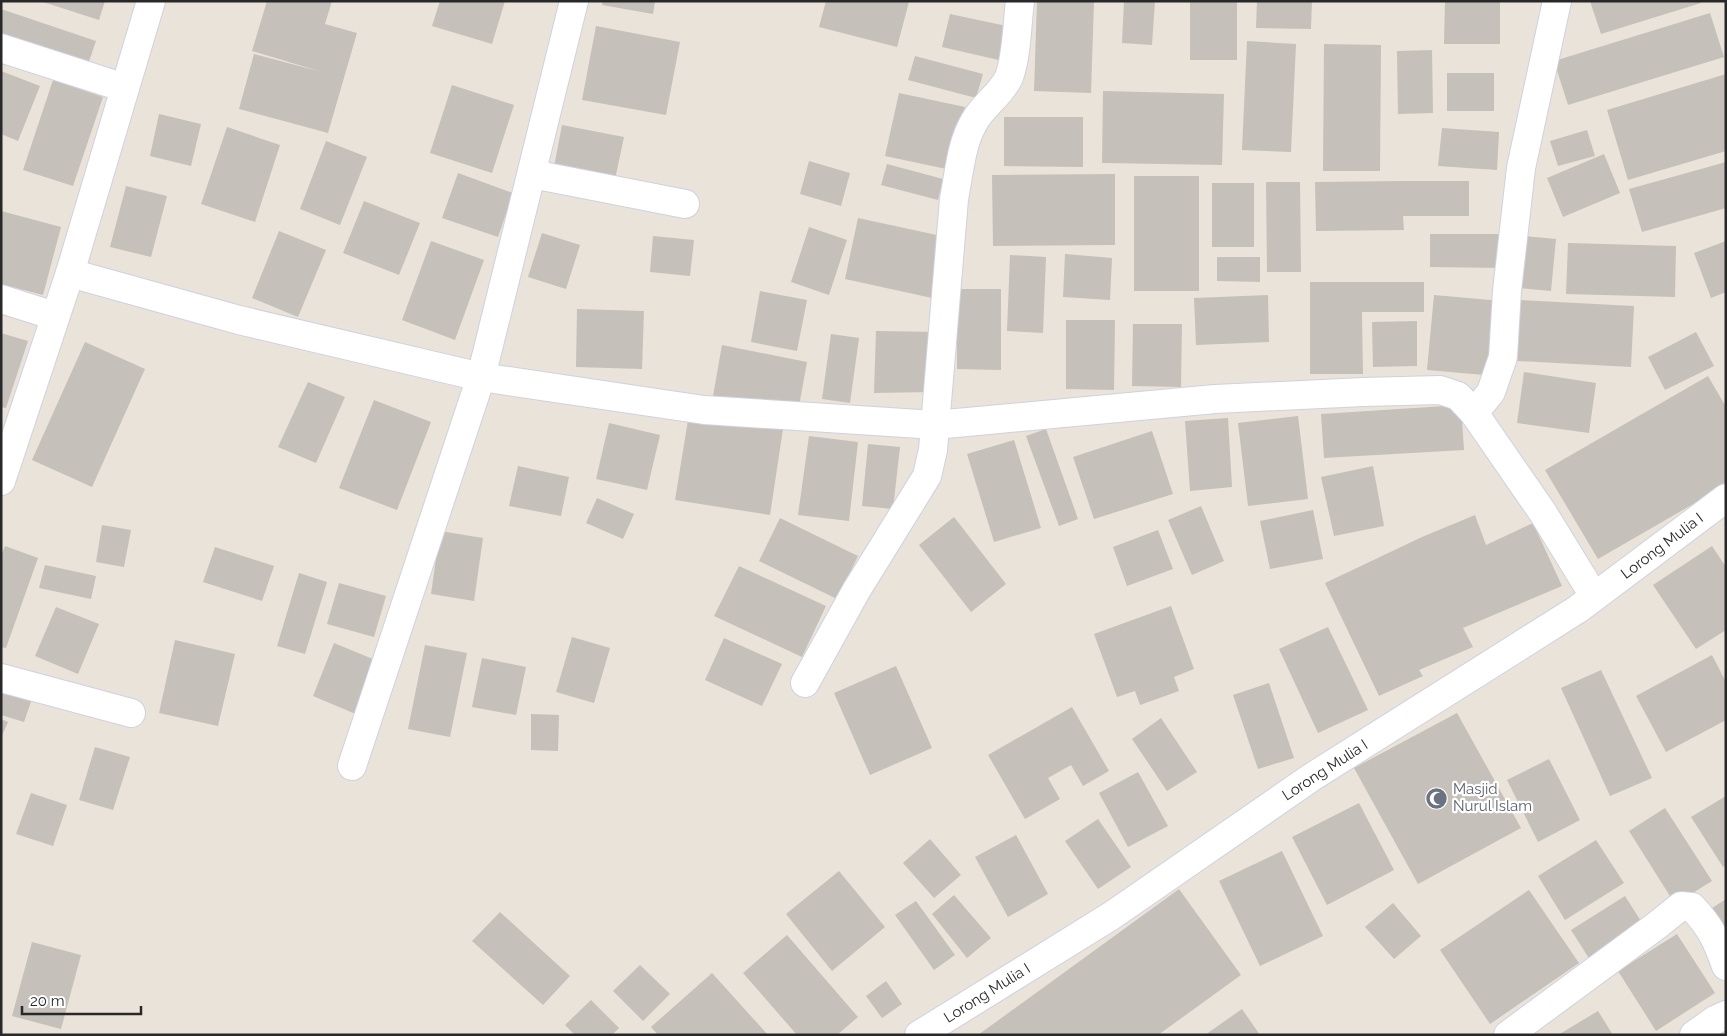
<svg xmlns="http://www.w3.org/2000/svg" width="1727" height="1036" font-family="Raleway,sans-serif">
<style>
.building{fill:#c5c0b9}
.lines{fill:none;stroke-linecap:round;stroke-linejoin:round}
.minor-casing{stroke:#cfd1e1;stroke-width:30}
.minor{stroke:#fff;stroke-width:28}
.labels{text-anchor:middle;stroke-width:4.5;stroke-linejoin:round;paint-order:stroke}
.street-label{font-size:15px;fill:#282828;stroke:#fff}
.worship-label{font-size:15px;fill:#5b616d;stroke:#fff;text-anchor:start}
</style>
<rect width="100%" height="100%" fill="#eae3d9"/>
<!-- building -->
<g class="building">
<path d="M40 1H105L99 20Z"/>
<path d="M267 1H332L325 24 357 33 328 133 239 109 254 54 322 72 252 51Z"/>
<path d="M440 1H505L492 44 432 26Z"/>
<path d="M603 1H655L653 14 602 5Z"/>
<path d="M826 1 909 2 897 47 819 27Z"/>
<path d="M1037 1H1094L1091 93 1034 91Z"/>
<path d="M1124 1H1155L1152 45 1122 43Z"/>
<rect x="1190" y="1" width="47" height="59"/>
<path d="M1257 1H1312L1311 29 1256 28Z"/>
<path d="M1445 1H1500V44H1444Z"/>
<path d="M1590 1H1701V3L1601 34Z"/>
<path d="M1 9 96 41 85 73 1 45Z"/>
<path d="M1710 13 1724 57 1568 105 1554 61Z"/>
<path d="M950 14 1011 27 1003 61 942 47Z"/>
<path d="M596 26 680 42 666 115 582 100Z"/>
<path d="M1247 41 1296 44 1291 152 1242 150Z"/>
<path d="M1324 44 1381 45 1380 171H1323Z"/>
<path d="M1432 50 1433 113 1398 114 1397 51Z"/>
<path d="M915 56 983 74 976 98 908 80Z"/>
<path d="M1 71 40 86 18 141 1 134Z"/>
<rect x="1447" y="73" width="47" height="38"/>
<path d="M1726 74V151L1628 180 1607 110Z"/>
<path d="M53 80 103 97 73 186 23 170Z"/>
<path d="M452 85 514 105 492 173 430 153Z"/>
<path d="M1103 91 1224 94 1222 165 1102 163Z"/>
<path d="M899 93 965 107 951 170 885 156Z"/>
<path d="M159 114 201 124 191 166 150 156Z"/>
<path d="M1004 117H1083V167L1004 166Z"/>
<path d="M562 125 624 137 615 179 554 167Z"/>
<path d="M227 127 280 145 255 222 201 204Z"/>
<path d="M1442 128 1499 132 1497 170 1438 166Z"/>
<path d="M1587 130 1595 156 1558 166 1550 141Z"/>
<path d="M326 141 367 157 340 225 300 209Z"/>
<path d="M1604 154 1620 193 1563 217 1547 178Z"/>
<path d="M809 161 850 173 841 206 800 194Z"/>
<path d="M1726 162V208L1642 232 1629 189Z"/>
<path d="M887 164 943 179 938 200 881 185Z"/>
<path d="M458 173 513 193 498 237 442 218Z"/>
<path d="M1115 174V245L993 246 992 175Z"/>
<rect x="1134" y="176" width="65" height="115"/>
<path d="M1403 181H1469V216H1403L1404 230 1316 231 1315 182Z"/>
<path d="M1266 182H1300L1301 272H1267Z"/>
<rect x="1212" y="183" width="42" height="64"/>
<path d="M126 186 167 196 151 257 110 247Z"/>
<path d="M364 201 420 223 399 275 343 253Z"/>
<path d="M1 211 61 227 43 295 1 284Z"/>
<path d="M858 218 946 237 932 298 845 279Z"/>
<path d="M809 227 847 240 829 295 791 282Z"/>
<path d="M279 231 326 250 298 317 252 298Z"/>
<path d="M542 233 580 245 566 289 528 277Z"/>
<path d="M1430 234H1503V268L1430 267Z"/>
<path d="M653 236 694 240 690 276 650 272Z"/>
<path d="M1524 236 1556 239 1551 291 1519 288Z"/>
<path d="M431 241 484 260 455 340 402 320Z"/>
<path d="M1726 241V292L1711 298 1694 253Z"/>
<path d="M1568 243 1676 246 1675 297 1566 294Z"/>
<path d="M1065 254 1112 258 1110 300 1063 297Z"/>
<path d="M1010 255 1046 257 1043 333 1007 331Z"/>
<path d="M1217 257H1260V282L1217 281Z"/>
<path d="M1310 282H1424V312H1362L1363 374H1310Z"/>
<path d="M957 289H1001V370L957 369Z"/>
<path d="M760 291 807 300 797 351 751 342Z"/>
<path d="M1268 295 1269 342 1196 345 1194 298Z"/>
<path d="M1434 295 1502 301 1496 376 1427 370Z"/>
<path d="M1521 300 1634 306 1631 367 1517 361Z"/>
<path d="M577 309 644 311 642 369 576 367Z"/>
<path d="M1066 320H1115L1114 390 1066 389Z"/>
<path d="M1417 321V366L1373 367 1372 322Z"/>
<path d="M1133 324H1182L1181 387 1132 386Z"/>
<path d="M876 331 938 332 931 392 874 393Z"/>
<path d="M1696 332 1714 366 1665 390 1648 357Z"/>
<path d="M1 333 28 341 6 408 1 407Z"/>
<path d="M831 334 859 338 850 403 822 399Z"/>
<path d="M85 342 145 369 92 487 32 460Z"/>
<path d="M722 345 807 362 798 412 713 396Z"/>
<path d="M1524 372 1596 383 1589 433 1517 423Z"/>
<path d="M1708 376 1726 407V485L1598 559 1545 470Z"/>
<path d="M308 382 345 397 316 463 278 447Z"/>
<path d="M374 400 431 422 397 510 339 488Z"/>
<path d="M1461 405 1464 450 1324 458 1321 414Z"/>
<path d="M689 414 783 429 770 515 675 500Z"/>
<path d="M1298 416 1308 499 1248 506 1238 423Z"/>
<path d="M1228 418 1232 487 1190 491 1185 421Z"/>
<path d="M609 423 660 435 647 490 596 479Z"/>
<path d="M1046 429 1078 519 1059 526 1026 436Z"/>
<path d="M1152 431 1173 494 1094 519 1073 457Z"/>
<path d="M809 436 858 442 849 521 798 515Z"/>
<path d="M1014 440 1041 528 994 542 967 454Z"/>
<path d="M868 444 900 447 893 509 862 506Z"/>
<path d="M518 466 569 477 561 516 509 506Z"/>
<path d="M1373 466 1384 526 1334 536 1321 477Z"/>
<path d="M597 498 634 514 623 539 586 523Z"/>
<path d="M1201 506 1224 561 1192 575 1168 520Z"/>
<path d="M1313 510 1323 559 1270 569 1260 521Z"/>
<path d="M1475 515 1486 545 1533 523 1562 586 1463 628 1473 647 1419 670 1423 676 1379 696 1325 583 1422 537Z"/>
<path d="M954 517 1006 584 971 612 919 545Z"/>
<path d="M780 518 858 556 837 599 759 561Z"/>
<path d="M102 525 131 530 124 567 96 562Z"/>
<path d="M1158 530 1173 569 1127 586 1113 547Z"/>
<path d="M440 531 483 538 474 601 431 594Z"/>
<path d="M5 546 38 558 6 648 1 647V556Z"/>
<path d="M1712 546 1726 567V630L1696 649 1653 585Z"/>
<path d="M215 547 274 566 262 601 203 582Z"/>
<path d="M45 565 96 576 91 599 39 588Z"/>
<path d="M739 566 826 606 802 657 714 616Z"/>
<path d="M299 573 327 582 305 654 277 646Z"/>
<path d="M339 583 386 596 374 637 327 624Z"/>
<path d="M1171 606 1194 669 1174 677 1179 691 1140 705 1135 691 1117 697 1094 634Z"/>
<path d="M56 607 99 624 78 674 35 656Z"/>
<path d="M1328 627 1368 710 1318 733 1279 649Z"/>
<path d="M572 637 610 648 594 703 556 692Z"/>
<path d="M724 638 782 664 762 706 705 680Z"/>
<path d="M175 640 235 654 218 726 159 713Z"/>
<path d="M334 643 380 662 358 715 313 696Z"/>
<path d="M425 645 467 653 450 737 408 729Z"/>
<path d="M1712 655 1726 682V720L1666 752 1636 696Z"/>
<path d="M482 658 526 667 516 715 472 707Z"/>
<path d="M896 666 932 748 870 775 834 693Z"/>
<path d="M1601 670 1652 778 1610 796 1561 688Z"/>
<path d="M1 682 34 693 24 722 1 715Z"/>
<path d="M1269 683 1294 758 1258 769 1233 695Z"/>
<path d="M1072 707 1109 771 1083 786 1071 765 1048 778 1060 799 1025 819 988 755Z"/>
<path d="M1457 713 1521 828 1418 884 1354 768Z"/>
<path d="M531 714 559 715 558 751 531 750Z"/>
<path d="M1161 718 1197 772 1167 791 1132 739Z"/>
<path d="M1 719 8 722 1 738Z"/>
<path d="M95 747 130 757 113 810 79 800Z"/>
<path d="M1549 759 1580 820 1538 842 1507 780Z"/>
<path d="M1138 772 1168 826 1128 847 1099 793Z"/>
<path d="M31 793 67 805 53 846 16 834Z"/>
<path d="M1726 796V865L1723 867 1691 817Z"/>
<path d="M1359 803 1394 870 1327 905 1292 837Z"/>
<path d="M1665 808 1712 881 1675 904 1629 831Z"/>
<path d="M1098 819 1131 867 1098 889 1065 841Z"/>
<path d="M1016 835 1048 894 1008 917 975 857Z"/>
<path d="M930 839 961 875 934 898 903 863Z"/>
<path d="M1596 840 1624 883 1565 920 1538 876Z"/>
<path d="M1282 851 1323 936 1260 966 1219 881Z"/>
<path d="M839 871 885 927 832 971 786 914Z"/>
<path d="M1179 889 1241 975 1176 1022 1158 1035H978Z"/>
<path d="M1529 890 1579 963 1490 1024 1440 950Z"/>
<path d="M954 895 991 938 967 958 932 914Z"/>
<path d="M1625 896 1648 932 1594 966 1571 930Z"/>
<path d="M1726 899V942L1706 912Z"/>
<path d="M916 901 955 955 934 970 895 915Z"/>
<path d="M1393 903 1421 936 1394 959 1365 927Z"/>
<path d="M500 912 570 976 543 1005 472 941Z"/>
<path d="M1677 934 1715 993 1656 1031 1618 971Z"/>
<path d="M787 935 858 1017 837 1035H797L743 973Z"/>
<path d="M32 942 81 955 61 1029 12 1016Z"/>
<path d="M640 965 670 994 643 1021 613 991Z"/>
<path d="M712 973 768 1035H658L651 1027Z"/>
<path d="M886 981 902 1004 882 1018 866 996Z"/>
<path d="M591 1000 619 1028 612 1035H575L565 1025Z"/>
<path d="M1242 1009 1260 1035H1205Z"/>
<path d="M1598 1011 1613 1035H1558Z"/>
</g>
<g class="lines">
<defs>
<g id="minor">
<path d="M1 48 125 88"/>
<path d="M532 174 685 204"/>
<path d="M70 273 239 320 481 377 704 410 935 425 1215 399 1363 392 1440 390 1458 396 1474 413 1543 513 1594 596"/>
<path d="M1 299 55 316"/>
<path d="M1474 413 1491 392 1503 357 1507 291 1521 168 1557 1"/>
<path d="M1 481 70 273 151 1"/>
<path d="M1 678 131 713"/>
<path d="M805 683 856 591 927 476 933 450 954 199C959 174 961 144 974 122 983 105 1001 95 1009 77 1017 56 1017 23 1020 1"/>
<path d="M352 766 481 377 574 1"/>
<path d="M919 1035 1111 916 1312 777 1578 609 1726 498"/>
<path d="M1508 1035 1656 926 1681 906 1692 907C1711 927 1717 941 1726 966"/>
<path d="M1694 1035 1715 1020 1726 1015"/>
</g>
</defs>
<!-- minor casing -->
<use href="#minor" class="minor-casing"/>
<!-- minor -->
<use href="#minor" class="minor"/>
</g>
<!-- icons -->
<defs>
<symbol id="mosque-disc" viewBox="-11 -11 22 22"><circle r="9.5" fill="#6b7280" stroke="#fff"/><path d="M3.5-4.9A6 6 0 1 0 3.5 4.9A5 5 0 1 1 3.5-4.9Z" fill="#fff"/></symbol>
</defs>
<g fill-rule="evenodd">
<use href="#mosque-disc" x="1424" y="786" width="25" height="25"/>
</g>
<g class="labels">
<!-- street labels -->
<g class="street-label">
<text transform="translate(1662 546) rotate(-37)" y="5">Lorong Mulia I</text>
<text transform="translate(1325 770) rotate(-33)" y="5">Lorong Mulia I</text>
<text transform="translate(987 993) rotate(-32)" y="5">Lorong Mulia I</text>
</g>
<!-- worship labels -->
<g class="worship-label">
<text x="1453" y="794">Masjid<tspan x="1453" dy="17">Nurul Islam</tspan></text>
</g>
</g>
<!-- border -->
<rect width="1727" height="1036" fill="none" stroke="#282828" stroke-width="5"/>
<!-- scale -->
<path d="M22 1006v8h119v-8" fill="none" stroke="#282828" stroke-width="2.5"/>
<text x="30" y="1006" font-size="15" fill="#282828" stroke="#ffffff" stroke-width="4" paint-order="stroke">20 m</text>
</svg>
